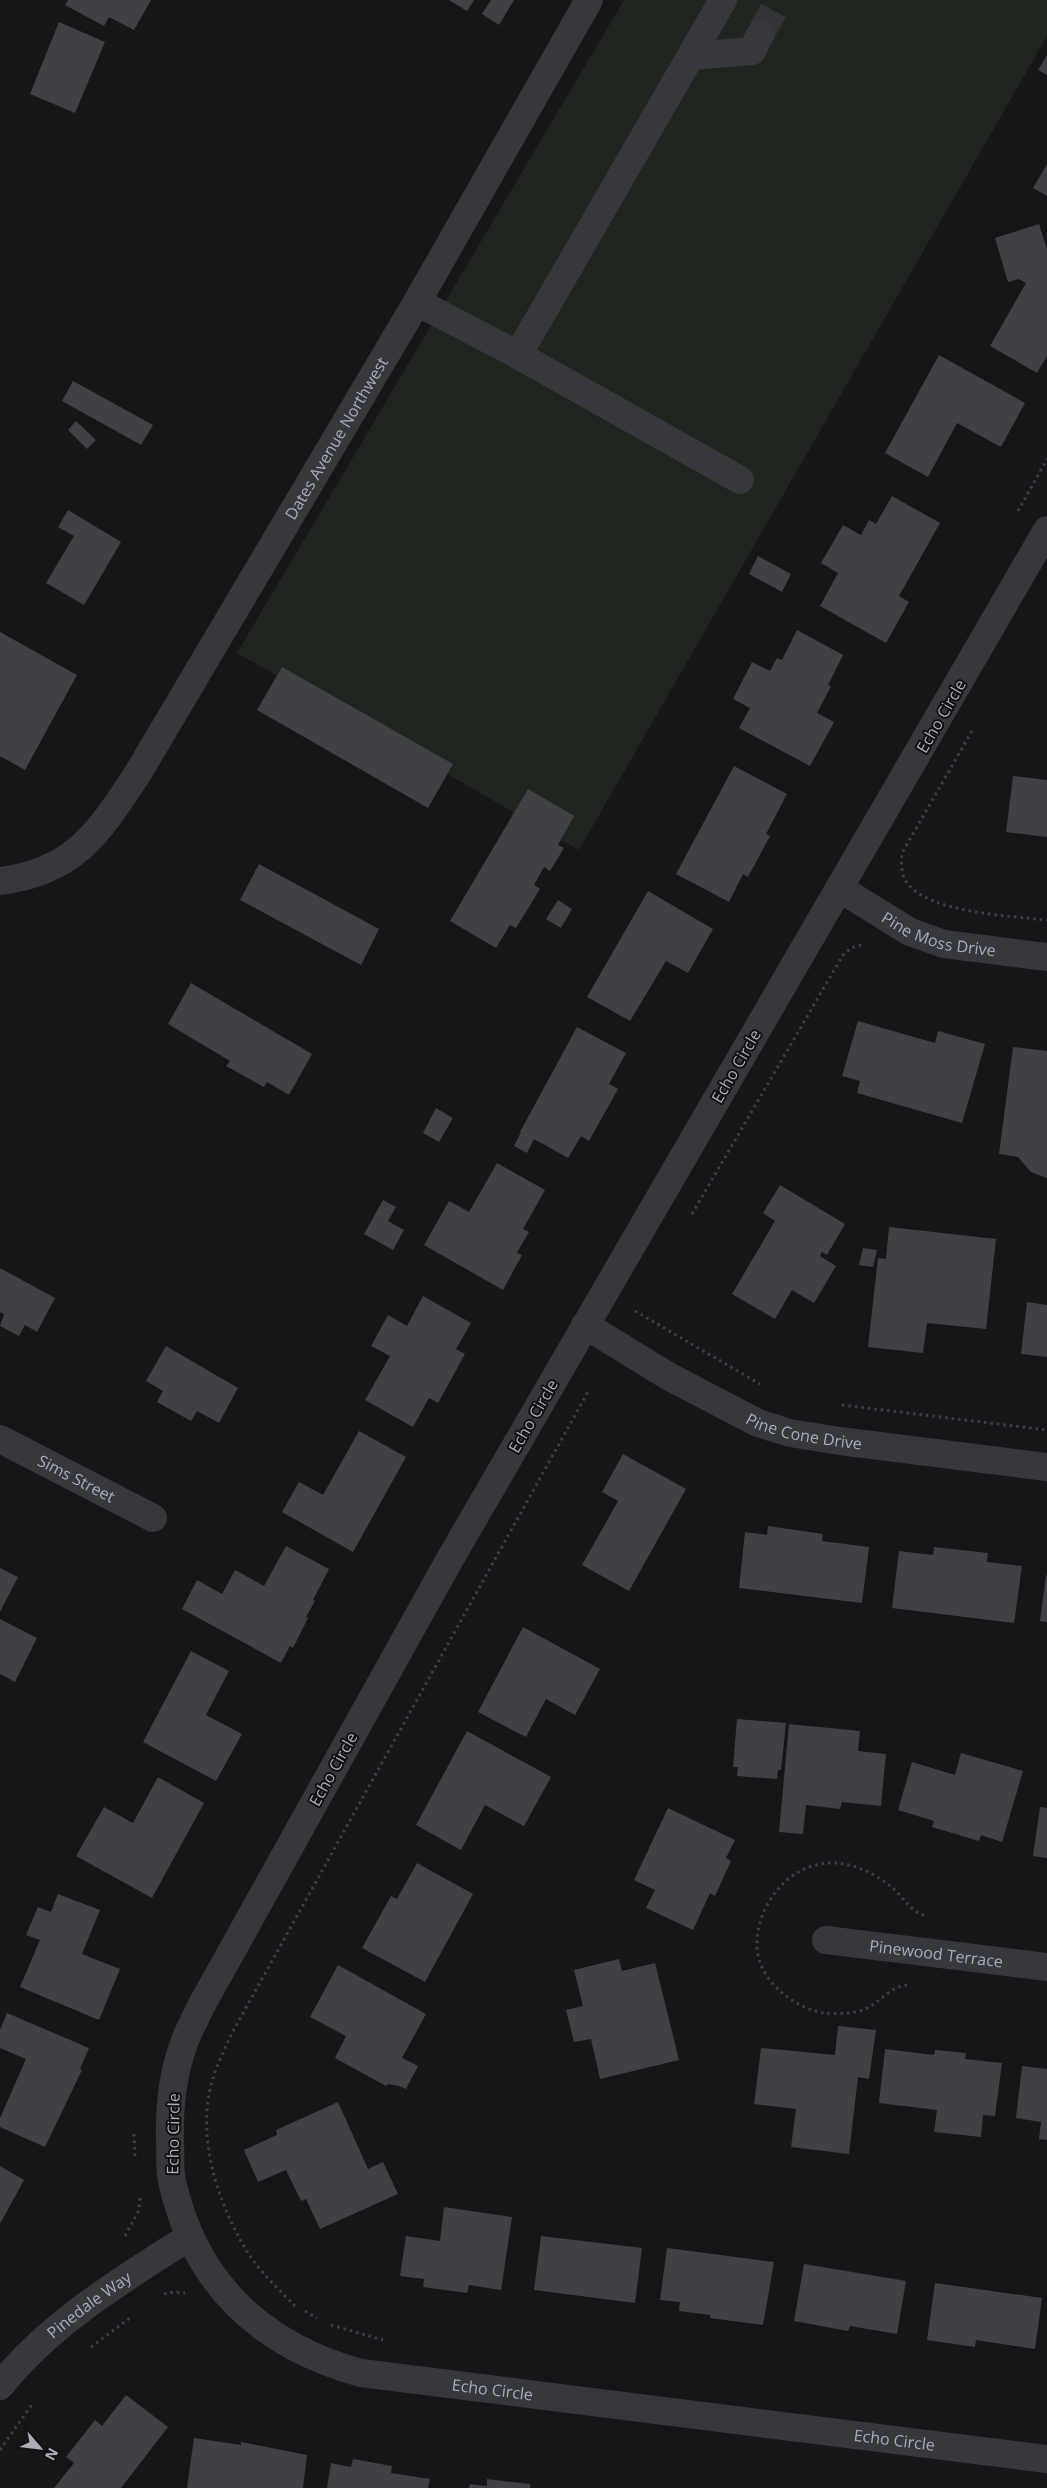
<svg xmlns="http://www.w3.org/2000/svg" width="1047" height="2488" font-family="'Open Sans',sans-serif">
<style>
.green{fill:#1e261f}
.building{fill:#404145}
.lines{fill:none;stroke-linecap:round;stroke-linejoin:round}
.minor-tunnel{stroke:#333438;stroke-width:28;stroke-dasharray:28 14;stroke-linecap:butt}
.path{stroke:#3d3f44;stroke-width:3;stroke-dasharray:2.5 4;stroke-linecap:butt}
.minor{stroke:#37383d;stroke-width:28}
.labels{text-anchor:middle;stroke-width:4;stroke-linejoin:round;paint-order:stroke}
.street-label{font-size:16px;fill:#a8adb8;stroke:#111113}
</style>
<rect width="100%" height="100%" fill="#161618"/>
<!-- green -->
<path class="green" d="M624 0H1047V36L579 850 237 653Z"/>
<!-- building -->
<g class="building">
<path d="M68 0H151L134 30 109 17 104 26 65 5Z"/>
<path d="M449 0H474L467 11Z"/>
<path d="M491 0H514L499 25 482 14Z"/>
<path d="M59 22 105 42 75 113 30 94Z"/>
<path d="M1047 55V75L1038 70Z"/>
<path d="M1047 164V196L1033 188Z"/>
<path d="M1039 224 1047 249V356L1037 373 990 346 1026 283 1019 279 1008 282 995 238Z"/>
<path d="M939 355 1025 403 1001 447 957 423 928 477 885 453Z"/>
<path d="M73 381 153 425 141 445 62 401Z"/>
<path d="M76 421 96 440 87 449 68 430Z"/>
<path d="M892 496 940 523 899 596 909 602 886 643 820 606 838 573 821 563 843 525 861 535 869 520 876 524Z"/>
<path d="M68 510 121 542 84 605 46 583 74 536 58 527Z"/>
<path d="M758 556 791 574 782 592 749 574Z"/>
<path d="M797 630 843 655 828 685 831 686 817 713 834 722 810 766 739 728 750 708 733 699 752 662 770 671 777 658 782 660Z"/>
<path d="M0 632 77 675 25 770 0 756Z"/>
<path d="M282 667 453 764 428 808 257 710Z"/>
<path d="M734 766 787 794 766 834 770 836 748 877 743 874 729 902 676 874Z"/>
<path d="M1013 776 1047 780V837L1006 832Z"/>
<path d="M528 789 574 816 558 845 564 848 550 871 544 867 534 885 540 889 516 928 510 925 496 948 450 921Z"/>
<path d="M259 864 379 929 361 965 240 900Z"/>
<path d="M648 891 713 929 688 973 666 961 630 1021 587 997Z"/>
<path d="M558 900 572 909 561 928 546 919Z"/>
<path d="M191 983 312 1054 289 1095 267 1082 264 1087 226 1066 230 1061 168 1024Z"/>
<path d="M858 1021 935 1043 938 1031 985 1044 962 1123 857 1093 860 1081 842 1076Z"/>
<path d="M577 1027 626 1053 609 1084 618 1089 589 1141 581 1136 568 1158 534 1139 527 1153 514 1146 521 1132H520Z"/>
<path d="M1013 1047 1047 1051V1178L1031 1172 1018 1157 999 1154Z"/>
<path d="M436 1108 453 1118 439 1142 423 1133Z"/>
<path d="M497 1163 545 1190 523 1229 529 1232 517 1253 522 1255 503 1290 424 1245 449 1201 469 1212Z"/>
<path d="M780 1185 845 1224 827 1255 822 1252 820 1256 836 1266 814 1303 792 1290 775 1319 732 1294 775 1221 763 1213Z"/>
<path d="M383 1200 396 1207 388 1221 404 1230 393 1250 364 1234Z"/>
<path d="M889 1227 996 1239 986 1329 927 1323 923 1353 868 1347 878 1258 886 1259Z"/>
<path d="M863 1248 877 1250 873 1267 859 1265Z"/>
<path d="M0 1268 55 1298 37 1332 25 1325 19 1336 0 1326 4 1314 0 1312Z"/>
<path d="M423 1296 471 1323 456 1349 465 1354 438 1403 429 1398 413 1427 365 1400 390 1356 371 1346 388 1315 407 1326Z"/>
<path d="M1027 1302 1047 1305V1357L1021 1354Z"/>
<path d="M166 1346 238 1388 219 1423 197 1411 191 1421 157 1402 163 1391 146 1381Z"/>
<path d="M359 1431 406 1457 353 1552 282 1512 299 1482 323 1495Z"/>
<path d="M623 1454 686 1489 629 1591 582 1565 618 1501 602 1492Z"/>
<path d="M768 1526 823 1534 822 1541 869 1547 862 1603 739 1588 745 1532 767 1535Z"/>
<path d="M286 1546 329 1569 313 1600 315 1601 306 1617 308 1618 293 1648 290 1646 281 1663 182 1609 197 1580 222 1594 235 1570 264 1586Z"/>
<path d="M934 1547 988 1553 987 1562 1022 1566 1014 1623 892 1608 899 1551 933 1555Z"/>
<path d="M0 1568 18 1577 0 1612Z"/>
<path d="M1046 1575 1047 1576V1622L1040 1621Z"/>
<path d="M0 1619 37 1638 15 1682 0 1674Z"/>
<path d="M523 1627 600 1669 575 1715 546 1699 526 1737 478 1712Z"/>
<path d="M191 1651 229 1671 206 1715 242 1734 216 1781 143 1742Z"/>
<path d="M737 1719 786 1723 781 1770H778L777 1779 737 1776 738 1767H733Z"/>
<path d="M789 1724 860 1731 858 1751 886 1754 881 1806 842 1802 840 1809 806 1805 803 1834 779 1832Z"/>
<path d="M467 1731 551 1777 524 1826 485 1805 461 1850 416 1825Z"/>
<path d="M961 1753 1023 1771 1002 1842 981 1835 979 1841 932 1827 934 1821 898 1810 912 1762 955 1775Z"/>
<path d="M158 1777 204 1803 152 1898 76 1856 104 1807 133 1823Z"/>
<path d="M1040 1807 1047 1808V1858L1033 1856Z"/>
<path d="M668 1808 735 1840 726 1858 731 1861 715 1896 710 1893 693 1930 646 1908 655 1890 634 1880Z"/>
<path d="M417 1863 473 1894 425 1982 362 1948 391 1896 397 1899Z"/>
<path d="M58 1894 100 1910 82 1954 120 1969 99 2020 20 1987 40 1940 26 1935 38 1907 51 1912Z"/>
<path d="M619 1959 622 1971 655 1963 679 2060 600 2079 591 2039 574 2042 566 2010 583 2006 574 1970Z"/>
<path d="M338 1965 426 2014 402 2058 418 2066 406 2089 399 2086 388 2084 386 2086 335 2058 346 2036 310 2017Z"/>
<path d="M7 2013 89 2048 80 2069 82 2070 45 2147 0 2127V2118L26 2059 0 2048V2030Z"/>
<path d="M838 2026 876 2030 869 2079 858 2077 849 2154 791 2147 796 2109 754 2104 761 2048 835 2055Z"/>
<path d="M885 2049 934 2055 935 2050 966 2053 965 2059 1002 2063 995 2116 983 2115 981 2137 934 2132 937 2110 879 2103Z"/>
<path d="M1022 2066 1047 2069V2140L1039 2139 1041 2122 1016 2118Z"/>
<path d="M338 2102 368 2169 383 2162 398 2194 320 2229 306 2199 301 2201 286 2170 258 2182 244 2150 277 2135 276 2130Z"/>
<path d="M0 2166 24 2180 0 2224Z"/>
<path d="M444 2207 512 2217 501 2290 469 2285 467 2293 423 2287 424 2279 400 2276 406 2236 440 2241Z"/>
<path d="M541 2236 642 2248 635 2303 534 2290Z"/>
<path d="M667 2248 774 2262 763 2325 710 2318V2315L679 2311 680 2302 660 2300Z"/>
<path d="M804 2264 906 2281 897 2334 850 2326 848 2331 794 2321Z"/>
<path d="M935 2283 1042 2298 1035 2349 976 2340 975 2347 927 2340Z"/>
<path d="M126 2395 168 2427 121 2488H54L74 2463 66 2457 95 2420 102 2426Z"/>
<path d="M194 2438 241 2445V2442L307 2455 303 2488H187Z"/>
<path d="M353 2459 392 2466 391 2473 430 2479 428 2488H327L331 2463 351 2467Z"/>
<path d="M487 2479 530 2484V2488H469L470 2484 487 2486Z"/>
</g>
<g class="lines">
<!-- minor-tunnel -->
<path class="minor-tunnel" d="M760 35 779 0"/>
<!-- path -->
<g class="path">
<path d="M1018 511 1047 459"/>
<path d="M972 731 902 853C901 863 901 875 907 883 930 913 1011 916 1047 920"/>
<path d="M692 1214 843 955 851 948 864 944"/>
<path d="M635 1311 760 1384"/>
<path d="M842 1405 1047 1430"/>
<path d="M907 1985C889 1987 880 2003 865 2009 854 2014 836 2014 824 2013 794 2008 759 1981 757 1948 755 1905 790 1861 835 1863 857 1864 880 1876 896 1891 906 1901 912 1913 927 1916"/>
<path d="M134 2134 135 2158"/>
<path d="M125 2236 139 2210 140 2196"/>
<path d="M164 2294 174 2292 185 2293"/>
<path d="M295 2306C276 2287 253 2265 241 2241 217 2198 200 2143 209 2094 213 2073 223 2052 232 2033L589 1390"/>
<path d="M305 2311 317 2318"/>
<path d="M331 2325 383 2340"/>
<path d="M91 2347 130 2318"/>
<path d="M0 2450 33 2403"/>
</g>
<!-- minor -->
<g class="minor">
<path d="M691 56 752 51 760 35"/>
<path d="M417 302 518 355 723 0"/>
<path d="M518 355 740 480"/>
<path id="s1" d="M1047 530 450 1559 200 2008C195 2020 187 2033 183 2046 172 2077 169 2111 170 2143 171 2155 169 2169 172 2181 195 2284 261 2345 361 2373L1047 2459"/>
<path id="s2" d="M0 881C75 872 99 832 138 773L417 302 589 0"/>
<path id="s3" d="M839 888 910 932 944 944 1047 957"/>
<path id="s4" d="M585 1325 668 1376 758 1423 790 1433 840 1441 1047 1467"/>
<path id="s5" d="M0 1439 153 1518"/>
<path id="s6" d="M826 1940 1047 1967"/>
<path id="s7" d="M0 2386C50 2323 122 2280 189 2237"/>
</g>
</g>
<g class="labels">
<!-- street labels -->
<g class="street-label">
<text dy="6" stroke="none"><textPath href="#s2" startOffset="572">Dates Avenue Northwest</textPath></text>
<text transform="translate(941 716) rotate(-60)" y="6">Echo Circle</text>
<text dy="6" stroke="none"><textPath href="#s3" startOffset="112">Pine Moss Drive</textPath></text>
<text transform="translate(736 1066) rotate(-60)" y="6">Echo Circle</text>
<text transform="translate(533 1416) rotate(-60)" y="6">Echo Circle</text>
<text dy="6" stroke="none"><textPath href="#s4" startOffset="246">Pine Cone Drive</textPath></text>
<text dy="6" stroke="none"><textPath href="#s5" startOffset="86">Sims Street</textPath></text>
<text transform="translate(333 1769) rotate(-61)" y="6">Echo Circle</text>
<text dy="6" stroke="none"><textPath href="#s6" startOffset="111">Pinewood Terrace</textPath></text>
<text transform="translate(173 2134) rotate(-89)" y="6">Echo Circle</text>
<text dy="6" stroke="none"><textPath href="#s7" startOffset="121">Pinedale Way</textPath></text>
<text dy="6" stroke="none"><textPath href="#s1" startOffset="2299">Echo Circle</textPath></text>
<text dy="6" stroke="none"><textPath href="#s1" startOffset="2704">Echo Circle</textPath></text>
</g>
</g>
<!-- north arrow -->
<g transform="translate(40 2448) rotate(118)" stroke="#111113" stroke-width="4" paint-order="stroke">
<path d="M0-4L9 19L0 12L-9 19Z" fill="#a8adb8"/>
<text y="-8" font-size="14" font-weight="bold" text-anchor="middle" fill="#a8adb8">N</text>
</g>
</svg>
